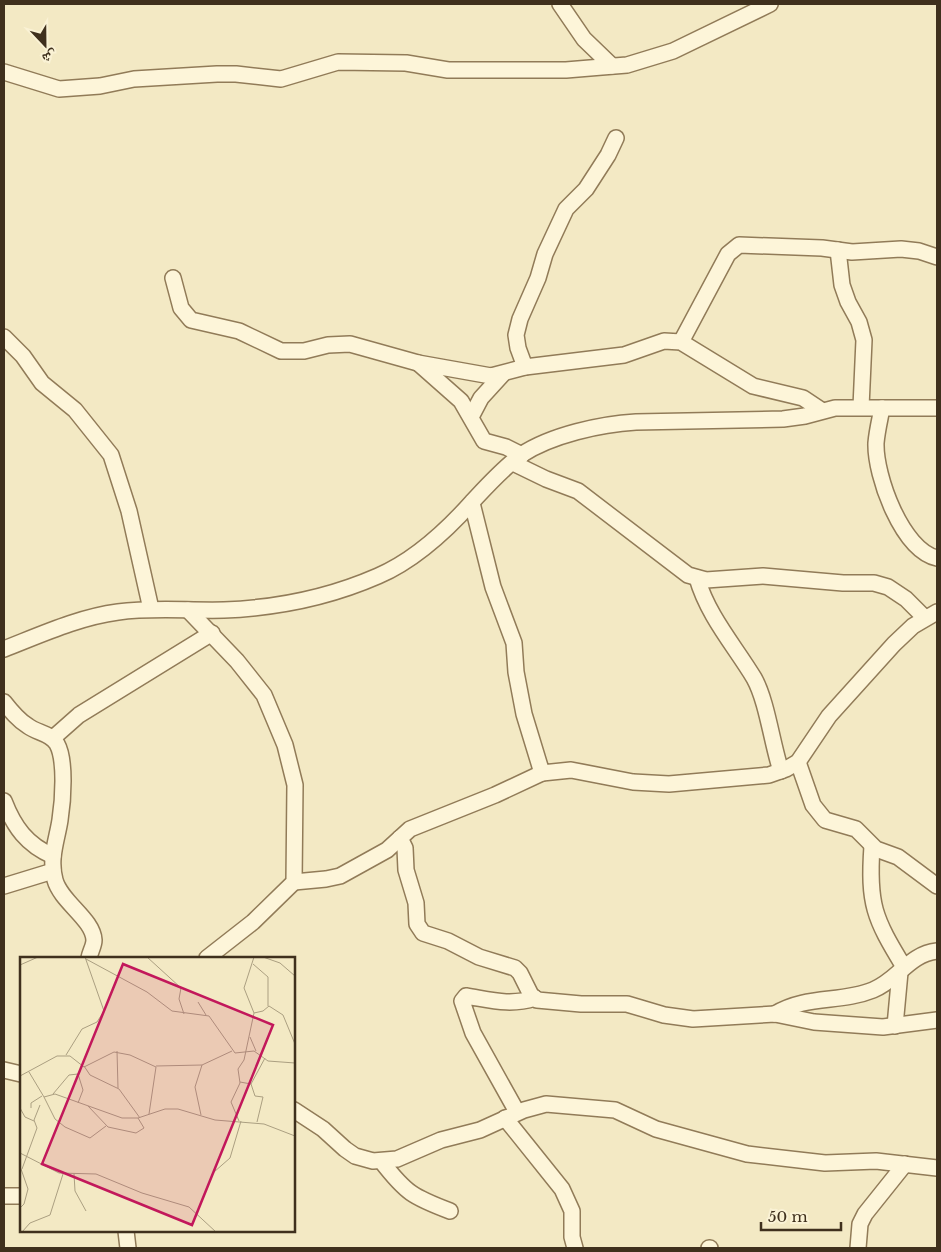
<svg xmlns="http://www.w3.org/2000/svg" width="941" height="1252" font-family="'Libre Baskerville','Noto Naskh Arabic',serif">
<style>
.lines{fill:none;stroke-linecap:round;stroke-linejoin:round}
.minor-casing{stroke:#917b58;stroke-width:18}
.minor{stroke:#fdf5d9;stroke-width:15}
.inset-road{fill:none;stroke:#ab9f81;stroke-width:1}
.view{fill:#c2185b;fill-opacity:0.15;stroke:#c2185b;stroke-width:2.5}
.inset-edge{fill:none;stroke:#3f301d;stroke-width:2.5}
</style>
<rect width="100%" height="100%" fill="#f3e9c4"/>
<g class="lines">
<defs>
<g id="minor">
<path d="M560 4 584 39 612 66"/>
<path d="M4 72 59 89 100 86 134 79 217 74H236L281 79 338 62 406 63 448 70H566L602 67 627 65 673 51 770 4"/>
<path d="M838 250 842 285 848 302 859 322 864 340 861 407"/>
<path d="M173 278 181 308 191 320 239 331 281 351H304L328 345 350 344 418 363 491 376 525 367 624 355 664 341 681 342 753 386 803 398 821 410"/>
<path d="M4 337 23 356 42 383 75 410 111 455 129 511 151 609"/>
<path d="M681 342 728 254 739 245 822 248 852 252 901 249 919 251 937 257"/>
<path d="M418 363 461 401 484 441 506 447 522 455"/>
<path d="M525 367 518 348 516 335 520 319 538 278 545 254 566 209 586 189 608 155 616 138"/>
<path d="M882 408C880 419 877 431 876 443 875 476 902 550 937 558"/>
<path d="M471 417 481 398 502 375"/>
<path d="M513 463 546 479 578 491 688 575 706 580 763 576 843 583H874L888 587 906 599 925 618"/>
<path d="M472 503 493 587 514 643 516 672 524 714 542 773 571 770 633 782 669 784 769 775 786 769 798 762 829 716 894 644 913 626 937 612"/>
<path d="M697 578C708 616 734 645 754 678 767 701 772 744 781 771"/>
<path d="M188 610 237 661 264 695 285 745 295 785 294 882 253 922 207 958"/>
<path d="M4 649C40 635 79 617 118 612 153 607 189 611 224 610 275 608 330 597 378 576 413 561 447 530 472 502 487 486 503 468 521 455 551 435 601 424 636 422L783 419 805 416 835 408H937"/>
<path d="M4 702C11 711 18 720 28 726 37 733 51 733 57 744 66 760 63 801 60 820 57 840 49 858 55 880 61 902 93 919 94 940 94 946 90 952 89 958"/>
<path d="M53 738 79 715 212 633"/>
<path d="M798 762 813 805 825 820 856 829 876 849 898 857 937 886"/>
<path d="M4 801C14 827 27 845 53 856"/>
<path d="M400 838 405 848 406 870 416 903 417 924 423 933 448 941 479 957 515 968 520 973 531 995 537 1000 581 1004H627L664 1015 693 1019 775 1014 814 1022 883 1027 937 1020"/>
<path d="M872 846C868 904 874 918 904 967"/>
<path d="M294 882 326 879 340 876 387 850 410 829 495 795 542 773"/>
<path d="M4 886 53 871"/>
<path d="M775 1014C806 995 841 1003 873 990 898 980 909 954 937 951"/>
<path d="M895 1026 900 972"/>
<path d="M4 1070 21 1074"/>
<path d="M294 1110 323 1129 345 1149 355 1156 373 1161 397 1159 441 1140 480 1130 524 1110 546 1104 615 1110 656 1129 747 1154 825 1163 876 1161 937 1168"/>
<path d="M517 1112 473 1033 462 1001 466 996C491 1000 510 1006 535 998"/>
<path d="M505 1118 562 1189 572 1211V1237L575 1248"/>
<path d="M382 1162C406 1193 413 1197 450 1211"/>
<path d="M4 1196H21"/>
<path d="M126 1231 128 1248"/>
<path d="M709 1248H710"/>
<path d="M858 1248 860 1224 865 1214 905 1164"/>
</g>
</defs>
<!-- minor casing -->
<use href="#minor" class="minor-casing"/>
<!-- minor -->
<use href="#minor" class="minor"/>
</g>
<!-- overview -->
<g transform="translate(20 957)">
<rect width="275" height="275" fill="#f3e9c4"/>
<path class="inset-road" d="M127 0 161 31 159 42 164 57M234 0 224 31 234 56 243 54 249 49 263 58 275 87M243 0 260 6 275 19M66 2 127 35 152 54 189 59 215 96 234 94 248 104 275 106M233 7 248 20V49M0 8 18 0M178 45 186 58M230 80 236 94M97 94 98 131M46 98 62 72 77 65 84 54 65 0M64 109 70 118 99 132 120 161M136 109 182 108M9 115 24 140 35 137 102 161H118L145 152H158L195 163 244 167 275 179M0 119 37 99H50L64 110 94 95 110 98 136 110 129 157M220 125 231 127 235 139 243 140 237 165M231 127 245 101M33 137 49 118 58 117 63 133 58 146M24 140 35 162 45 170 70 181 86 169M275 143V188M68 149 88 170 116 176 124 171 118 161M0 151 5 160 14 164M11 151V146L22 139M181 158 175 130 182 108 212 94M219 164 211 145 220 126 218 112 224 103 234 56M0 196 39 216 76 217 122 236 169 250 196 275M2 212 17 171 14 163 20 148M194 215 210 201 221 164M54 217 55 234 66 254M0 251 4 247 8 232 1 212M2 275 10 266 30 258 43 217"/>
<path class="view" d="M103 7 253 68 172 268 22 207Z"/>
<rect width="275" height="275" class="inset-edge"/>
</g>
<!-- border -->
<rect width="941" height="1252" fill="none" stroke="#3f301d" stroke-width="10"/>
<!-- north arrow -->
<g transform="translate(45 45) rotate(158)" stroke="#faf2d5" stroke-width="4" paint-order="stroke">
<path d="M0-4L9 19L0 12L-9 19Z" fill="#3f301d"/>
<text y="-8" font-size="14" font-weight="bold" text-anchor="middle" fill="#3f301d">ش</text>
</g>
<!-- scale -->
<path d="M761 1222v8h80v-8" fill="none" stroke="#3f301d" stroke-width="2.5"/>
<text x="768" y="1222" font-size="15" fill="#3f301d" stroke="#faf2d5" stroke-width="4" paint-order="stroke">50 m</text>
</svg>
